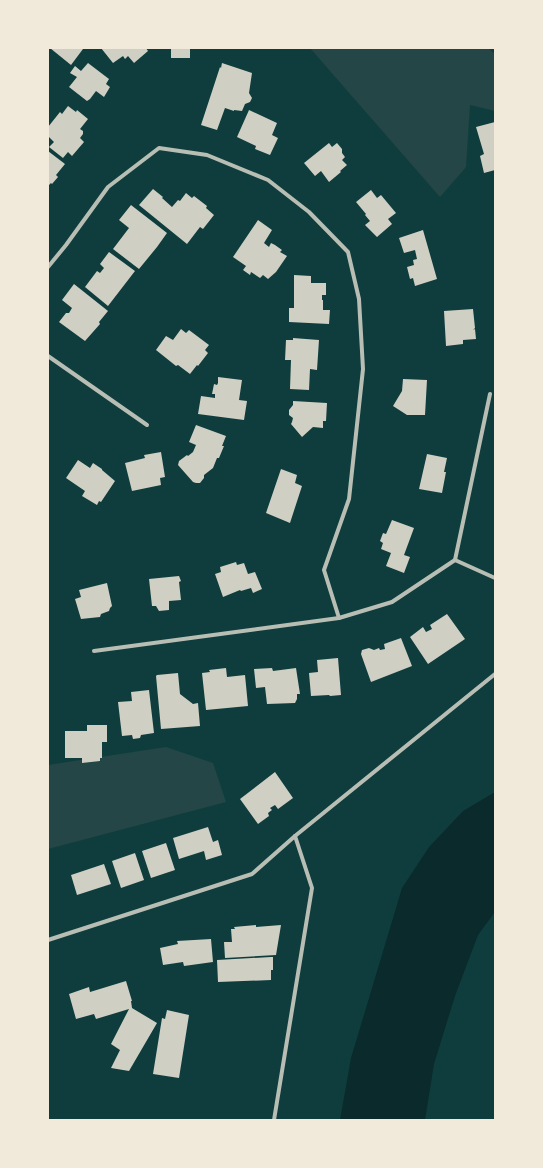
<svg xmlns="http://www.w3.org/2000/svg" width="543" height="1168" font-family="Overpass,sans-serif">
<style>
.green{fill:#244646}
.water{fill:#0a2a2b}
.building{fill:#cfcfc3}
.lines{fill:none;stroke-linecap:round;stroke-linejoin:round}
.minor{stroke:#b8beb3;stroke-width:4}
</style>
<rect width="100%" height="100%" fill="#0f3d3e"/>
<!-- green -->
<g class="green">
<path d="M310 48H488L495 54V111L470 105 466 167 440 197Z"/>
<path d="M166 747 213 763 226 802 48 849V765Z"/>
</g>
<!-- water -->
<path class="water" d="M495 792V912L478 935 455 996 434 1064 425 1120H340L351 1058 402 888 429 847 463 811Z"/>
<!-- building -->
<g class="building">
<path d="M50 48H81L83 49 71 65Z"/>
<path d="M101 48H146L148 51 134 63 128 56 125 59 123 56 113 63Z"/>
<rect x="171" y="48" width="19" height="10"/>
<path d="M88 63 109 79 106 84 110 87 104 97 96 91 90 99 87 101 69 87 77 77 70 73 75 66 81 71Z"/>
<path d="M222 63 252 73 249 93 252 98 250 102 245 104 242 111 234 110V111L225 108 217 130 201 125 220 67 221 68Z"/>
<path d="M68 106 76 112 77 110 88 119 80 129 83 131V134L80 138 84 142 72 156 68 152 63 158 49 147 54 142 48 136V127L60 112 62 114Z"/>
<path d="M249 110 277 123 272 135 278 138 270 155 255 149 256 146 237 137Z"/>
<path d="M495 122V170L484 173 480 156 484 154 476 127Z"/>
<path d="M329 143 332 147 337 143 342 149V153L345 157 342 160 347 165 340 171 341 172 329 182 321 171 315 176 304 163Z"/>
<path d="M48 151 65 164 56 175 58 177 52 184 51 183 48 186Z"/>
<path d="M153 189 163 197 162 198 172 207 178 200 180 201 186 193 192 198 194 196 207 206 206 208 214 215 203 229 200 227 187 244 139 205Z"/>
<path d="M371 190 377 198 381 195 396 213 388 219 392 224 377 237 365 225 370 221 365 215 366 214 356 202Z"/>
<path d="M131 205 167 233 157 247 139 269 113 249 129 228 119 220Z"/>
<path d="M258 220 272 230 264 243 269 247 271 243 275 245 282 250 280 252 287 256 276 272 268 279 263 275 260 278 251 272 250 275 243 270 246 266 233 257Z"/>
<path d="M423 230 437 279 415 286 413 278 410 279 407 267 414 265 413 260 417 259 415 250 404 253 399 238Z"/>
<path d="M109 252 135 271 108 306 85 287 97 271 100 273 104 268 100 264Z"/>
<path d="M294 275 311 276V283H326V295H322V300H323V310H330L329 324 289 322V308H294Z"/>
<path d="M74 284 108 311 99 322 100 324 85 341 59 322 66 313H69L72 308 62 300Z"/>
<path d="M473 309 475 328 473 330 475 329 476 339 463 340V344L446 346 444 311Z"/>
<path d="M181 329 186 333 189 330 209 345 205 350 208 353 198 366 197 365 190 374 178 365 176 366 156 350 166 336 173 340Z"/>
<path d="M293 338 319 340 317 370 310 369 309 390 290 389 291 360H285L286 340H293Z"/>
<path d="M218 377 242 380 239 400 247 401 244 420 198 414 201 396 215 398V394H212L214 384 217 385 218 383Z"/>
<path d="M403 379 427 380 425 415H407L393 406 402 391Z"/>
<path d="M293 401 327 403 326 421H323V428L313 427 302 437 291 424 292 422 293 418 289 415V410L293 405Z"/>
<path d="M196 425 226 436 222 446H224L219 458H217L213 468 204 475V478L200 483H196L193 482 178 465 179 461 187 455 188 456 193 452 196 445 189 442Z"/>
<path d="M161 452 165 477 160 478 161 485 132 491 125 463 145 458 144 455Z"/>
<path d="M427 454 447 458 444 472H446L442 493 419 489Z"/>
<path d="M78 460 90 468 93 463 102 469V470L115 481 101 502 99 501 97 505 82 496 85 491 66 478Z"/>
<path d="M281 469 297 475 295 483 302 486 290 523 266 513Z"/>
<path d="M392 520 414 528 404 555 410 557 404 573 386 566 391 553 381 549 383 543 380 541 383 533 386 534Z"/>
<path d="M236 562 237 565 244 563 248 574 255 572 262 589 253 593 251 588 241 591 240 590 223 597 215 574 221 572 220 567Z"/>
<path d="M179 576 181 581 179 582 181 600 169 601V610L159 611 156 606H152L149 579Z"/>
<path d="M107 583 112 606 110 608 109 611 101 614 100 617 81 619 75 599 81 597 79 590Z"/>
<path d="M447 614 465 639 428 664 410 637 423 627 426 632 432 629 430 625Z"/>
<path d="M401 638 412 666 371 682 361 654 362 650 369 648 374 650 379 648 380 650 385 649 384 644Z"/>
<path d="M338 658 341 695 330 696 329 695 311 696 309 673 318 672 317 660Z"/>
<path d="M226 668 227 677 245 675 248 706 206 710 202 673 210 672 209 670Z"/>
<path d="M272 668 273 671 296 668 300 694H297V699L295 703 267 704 265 687 256 688 254 669Z"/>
<path d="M178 673 180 694 193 704 198 703 200 726 161 729 156 676 157 675Z"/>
<path d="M149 690 154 733 141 735 140 738 133 739 132 735 122 736 118 702 132 701 131 692Z"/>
<path d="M87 725H107V742H102V758H100V761L82 763V758H65V731H87Z"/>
<path d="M275 772 293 798 278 809 275 805 270 808 272 810 268 813 269 816 258 824 240 799Z"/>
<path d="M208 827 213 842 218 840 222 855 206 860 204 851 179 859 173 838Z"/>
<path d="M166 843 175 870 151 878 142 851Z"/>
<path d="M135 853 144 880 121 888 112 861Z"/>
<path d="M104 864 111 884 77 895 71 875Z"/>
<path d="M256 925V927L281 925 276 955 225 958 224 942H232L231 929H235L234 927Z"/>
<path d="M211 939 213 962 184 966 183 962 163 965 160 948 178 944 177 941Z"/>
<path d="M271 957H273V970H271V980L218 982 217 960Z"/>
<path d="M126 981 132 1001H131L132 1008 157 1023 129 1071 111 1068 120 1050 111 1044 129 1009 96 1019 94 1014 76 1019 69 994 89 987 90 992Z"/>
<path d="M167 1010 189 1015 179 1078 153 1074 162 1018 165 1019Z"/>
</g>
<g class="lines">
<!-- minor -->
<g class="minor">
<path d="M48 267 66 245 108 187 159 148 207 155 268 180 309 212 348 252 359 299 363 369 349 499 324 570 339 618 392 602 455 560 495 578"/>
<path d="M48 356 147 425"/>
<path d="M455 560 490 394"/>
<path d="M94 651 339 618"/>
<path d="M48 940 252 874 295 836 495 674"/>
<path d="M274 1120 312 888 295 836"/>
</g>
</g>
<!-- border -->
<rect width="543" height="1168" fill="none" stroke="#f1e9da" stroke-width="98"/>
</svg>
